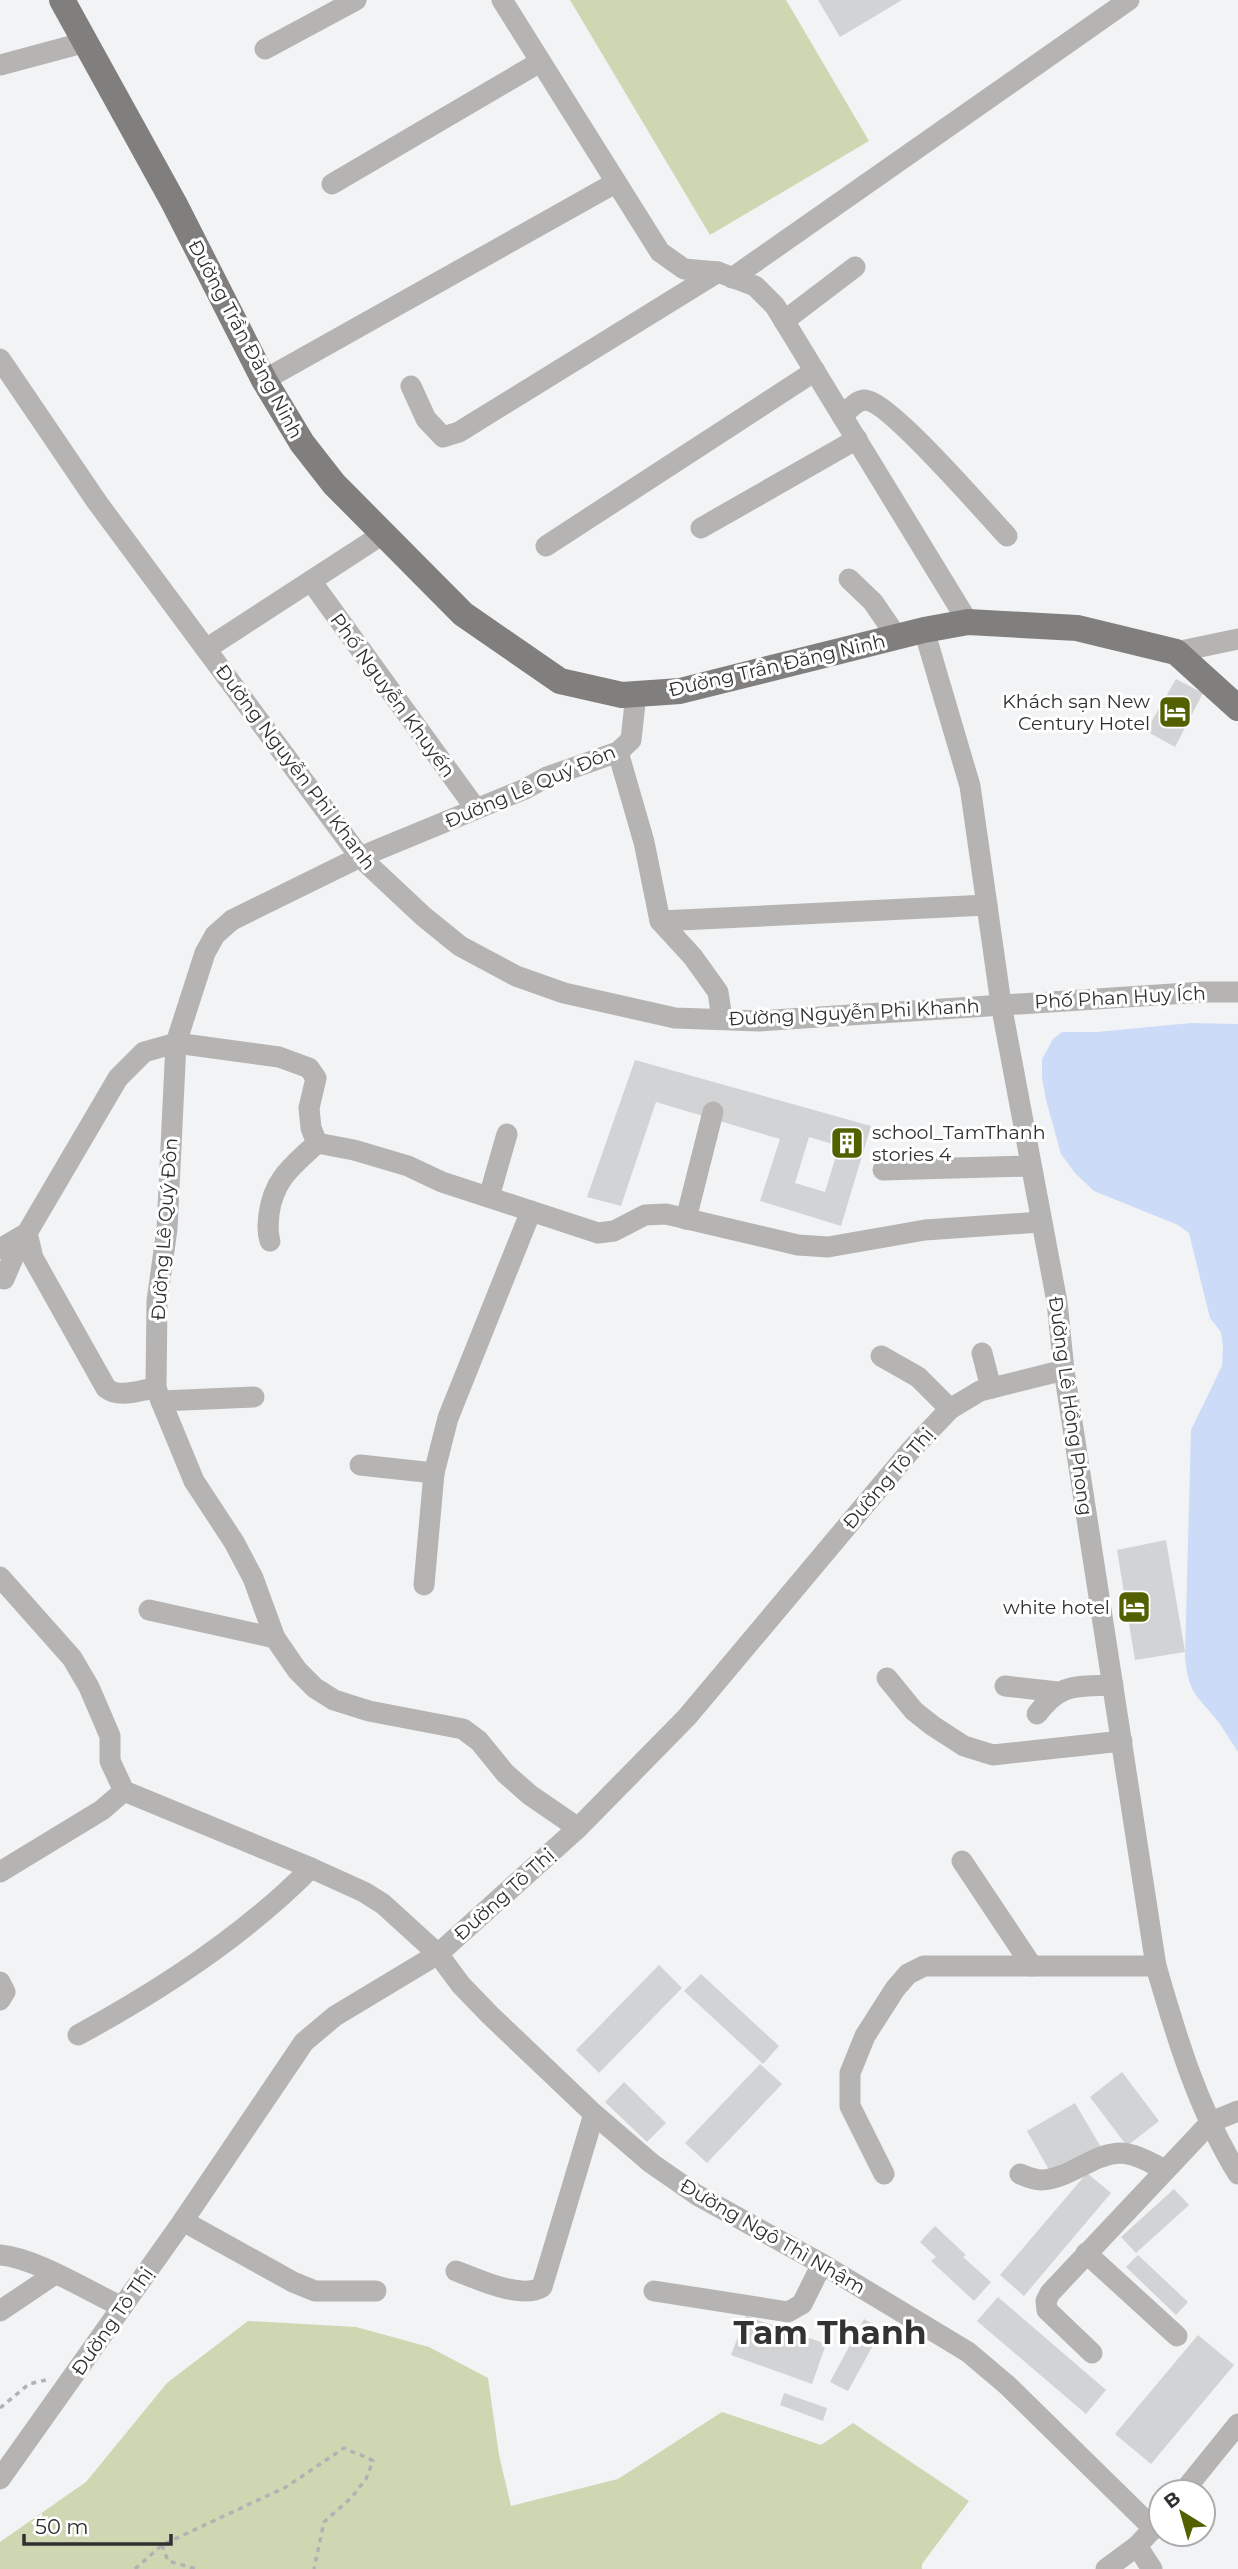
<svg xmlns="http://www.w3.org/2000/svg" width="1238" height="2569" font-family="Montserrat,sans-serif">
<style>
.green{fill:#ced6b2}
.water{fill:#ccdbf7}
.building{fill:#d2d3d5;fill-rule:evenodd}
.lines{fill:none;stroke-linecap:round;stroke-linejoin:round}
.path{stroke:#b2b2b4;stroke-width:3.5;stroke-dasharray:5 5;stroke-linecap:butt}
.minor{stroke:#b5b4b3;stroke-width:21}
.major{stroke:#817f7e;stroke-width:26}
.labels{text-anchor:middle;stroke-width:6;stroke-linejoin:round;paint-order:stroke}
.street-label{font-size:19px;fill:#303031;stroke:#fff}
.poi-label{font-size:19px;fill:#303031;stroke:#fff;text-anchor:end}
.town-label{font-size:33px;font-weight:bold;fill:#333335;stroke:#fff}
</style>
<rect width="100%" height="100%" fill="#f2f3f5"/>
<!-- green -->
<g class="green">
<path d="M570 0H786L869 141 710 235Z"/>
<path d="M248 2321 356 2327 429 2347 488 2378 499 2455 511 2506 618 2479 722 2412 821 2445 853 2423 969 2501 922 2564V2569H0V2542L86 2482 167 2383Z"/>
</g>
<!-- water -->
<path class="water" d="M1191 1023 1238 1024V1752C1232 1743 1226 1733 1220 1724 1198 1695 1189 1697 1185 1657L1191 1430 1222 1366 1223 1347 1221 1332 1210 1318 1189 1233 1178 1225 1094 1191 1075 1173 1061 1154 1046 1100 1042 1077V1059L1053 1039 1062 1032H1097Z"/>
<!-- building -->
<g class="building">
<path d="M818 0H902L840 37Z"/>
<path d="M1176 679 1203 693 1175 747 1146 731Z"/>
<path d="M635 1060 871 1126 841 1226 760 1201 780 1139 656 1102 621 1206 587 1197ZM809 1137 839 1146 825 1192 795 1183Z"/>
<path d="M1166 1540 1185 1652 1135 1660 1117 1550Z"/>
<path d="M659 1965 682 1988 599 2073 576 2050Z"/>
<path d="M701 1974 779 2046 763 2064 684 1991Z"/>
<path d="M760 2064 782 2084 707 2163 685 2143Z"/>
<path d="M1122 2072 1159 2121 1127 2146 1090 2097Z"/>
<path d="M624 2082 666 2123 647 2142 605 2102Z"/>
<path d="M1075 2103 1102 2149 1053 2177 1027 2131Z"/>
<path d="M1087 2173 1111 2193 1024 2296 1000 2275Z"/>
<path d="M1174 2189 1189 2205 1136 2253 1121 2237Z"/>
<path d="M935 2226 966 2255 963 2257 991 2282 974 2301 931 2261 936 2257 920 2242Z"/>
<path d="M1138 2255 1188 2302 1176 2315 1126 2267Z"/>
<path d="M998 2297 1106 2390 1086 2414 977 2321Z"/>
<path d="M746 2316 826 2344 812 2384 731 2355Z"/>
<path d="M864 2319 882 2329 848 2391 830 2382Z"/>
<path d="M1198 2335 1234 2365 1151 2464 1115 2434Z"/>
<path d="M784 2393 827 2408 823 2421 780 2405Z"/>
</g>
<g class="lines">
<!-- path -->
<g class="path">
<path d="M0 2408 29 2384 46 2380"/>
<path d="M162 2545 168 2561 196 2569"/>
<path d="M135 2569 162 2545 286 2487 344 2448C354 2454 363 2454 373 2461L366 2479 351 2498 324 2522 314 2569"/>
</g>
<!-- minor -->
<g class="minor">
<path d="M502 0 660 252 684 269 718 272 755 286 775 306 968 622"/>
<path d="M265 49 356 0"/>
<path d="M0 65 86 42"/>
<path d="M332 184 540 62"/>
<path d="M732 278 1129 0"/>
<path d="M784 321 855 267"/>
<path d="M0 359 97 502 360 857 423 916 460 946 516 976 564 993 675 1018 759 1021 1203 992H1238"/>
<path d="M264 380 615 183"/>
<path d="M411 386 426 419 443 437 459 432 718 272"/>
<path d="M842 416C848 411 855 401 864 400 888 399 986 514 1007 536"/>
<path d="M701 528 857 439"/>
<path d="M546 546 815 371"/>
<path d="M849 579 873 602 897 637"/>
<path d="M311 581 476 809"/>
<path d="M924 630 970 786 1001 1004 1057 1302 1064 1370 1156 1966C1177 2039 1198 2109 1238 2174"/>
<path d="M206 649 383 534"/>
<path d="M1176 652 1238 639"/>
<path d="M618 752 644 842 660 921 693 957 718 992 722 1019"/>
<path d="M660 921 987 905"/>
<path d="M883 1170 1030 1166"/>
<path d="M489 1197 507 1134"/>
<path d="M686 1219 713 1112"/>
<path d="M27 1233 33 1258 106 1388C119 1399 140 1390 156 1388"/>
<path d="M270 1241C267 1232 268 1223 269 1214 274 1178 293 1166 317 1143"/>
<path d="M0 1249 27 1233 118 1078 144 1052 176 1043 279 1057 309 1068 316 1078 309 1108 311 1128 317 1143 354 1150 408 1166 442 1182 598 1233 614 1231 645 1215 666 1214 798 1245 828 1247 925 1230 1040 1222"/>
<path d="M4 1279 22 1237"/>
<path d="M982 1353 991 1388"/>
<path d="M881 1356 918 1377 950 1409"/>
<path d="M161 1401 254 1397"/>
<path d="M360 1465 434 1473"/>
<path d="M0 1577 72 1658 89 1687 110 1736V1761L124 1791 311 1868 364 1892 383 1904 438 1954 461 1985 490 2015 594 2114 651 2163 697 2195 822 2264 968 2352 1007 2385 1154 2529"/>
<path d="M424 1585 434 1473 448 1418 531 1211"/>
<path d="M149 1610 275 1638"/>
<path d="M887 1678 914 1711 933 1726 964 1746 993 1755 1122 1741"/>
<path d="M1005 1686 1058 1692"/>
<path d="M1037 1714C1061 1682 1076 1687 1113 1685"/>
<path d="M578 1828 530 1795 505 1773 479 1741 463 1729 369 1711 334 1700 315 1688 297 1670 275 1638 253 1578 234 1542 194 1481 161 1401 156 1388 157 1301 167 1229 176 1043 205 953 215 935 232 920 360 857 525 789 547 777 618 752 631 740 636 694"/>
<path d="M962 1861 1032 1966"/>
<path d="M0 1872 102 1810 124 1791"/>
<path d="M0 1982 5 1992 0 2000"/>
<path d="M78 2035C161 1990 244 1936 311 1868"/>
<path d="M884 2174 850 2106V2073L865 2036 895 1989 908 1974 924 1966H1156"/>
<path d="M1020 2174C1027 2177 1034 2180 1041 2180 1069 2179 1091 2155 1119 2153 1135 2153 1151 2163 1165 2170"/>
<path d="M183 2221 293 2282 315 2291H376"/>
<path d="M1086 2253 1177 2336"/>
<path d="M0 2255C36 2258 88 2291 122 2307"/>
<path d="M456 2271C478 2279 521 2300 542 2287L594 2114"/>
<path d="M654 2291 788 2312 802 2304 822 2264"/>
<path d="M0 2311 55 2274"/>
<path d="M1092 2353 1047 2310 1046 2301 1050 2293 1211 2122 1238 2111"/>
<path d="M0 2479 183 2221 304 2042 335 2016 438 1954 578 1828 687 1717 911 1450 950 1409 980 1391 1064 1370"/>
<path d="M1183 2492 1238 2424"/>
<path d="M1137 2546 1152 2569"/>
<path d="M1106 2569 1137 2546 1161 2520"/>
</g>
<!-- major -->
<path class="major" d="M62 0 174 203 264 380 302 443 334 484 463 614 560 681 622 695 680 691 924 630 968 622 1077 628 1176 652 1238 708"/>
</g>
<!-- icons -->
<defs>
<symbol id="hotel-square" viewBox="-11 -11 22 22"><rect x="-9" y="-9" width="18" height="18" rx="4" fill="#536000" stroke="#fff"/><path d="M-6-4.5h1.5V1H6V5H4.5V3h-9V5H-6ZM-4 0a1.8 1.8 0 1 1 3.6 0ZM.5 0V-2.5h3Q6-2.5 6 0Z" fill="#fff"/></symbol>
<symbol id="building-square" viewBox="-11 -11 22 22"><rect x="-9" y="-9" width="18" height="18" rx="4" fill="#536000" stroke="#fff"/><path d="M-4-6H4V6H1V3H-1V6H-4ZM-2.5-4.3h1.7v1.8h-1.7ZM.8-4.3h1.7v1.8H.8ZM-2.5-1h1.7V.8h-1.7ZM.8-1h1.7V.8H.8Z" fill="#fff"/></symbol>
</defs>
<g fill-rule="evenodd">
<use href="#hotel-square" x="1156" y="693" width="38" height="38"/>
<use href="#building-square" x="828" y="1124" width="38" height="38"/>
<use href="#hotel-square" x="1115" y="1588" width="38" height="38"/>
</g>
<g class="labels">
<!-- street labels -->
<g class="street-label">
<text transform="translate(246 339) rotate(62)" y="7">Đường Trần Đăng Ninh</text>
<text transform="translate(777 665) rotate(-13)" y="7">Đường Trần Đăng Ninh</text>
<text transform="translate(393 695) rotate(54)" y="7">Phố Nguyễn Khuyến</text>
<text transform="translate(296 767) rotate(53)" y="7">Đường Nguyễn Phi Khanh</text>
<text transform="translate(530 786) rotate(-23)" y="7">Đường Lê Quý Đôn</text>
<text transform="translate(1120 997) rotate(-3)" y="7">Phố Phan Huy Ích</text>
<text transform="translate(854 1012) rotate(-3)" y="7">Đường Nguyễn Phi Khanh</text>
<text transform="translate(164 1229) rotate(-86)" y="7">Đường Lê Quý Đôn</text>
<text transform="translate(1071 1406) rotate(82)" y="7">Đường Lê Hồng Phong</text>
<text transform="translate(888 1478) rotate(-49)" y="7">Đường Tô Thị</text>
<text transform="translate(504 1894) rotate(-42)" y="7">Đường Tô Thị</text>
<text transform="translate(773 2236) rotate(30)" y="7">Đường Ngô Thì Nhậm</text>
<text transform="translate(112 2321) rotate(-55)" y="7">Đường Tô Thị</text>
</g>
<!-- poi labels -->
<g class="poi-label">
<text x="1150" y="708">Khách sạn New<tspan x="1150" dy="22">Century Hotel</tspan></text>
<text x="872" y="1139" text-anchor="start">school_TamThanh<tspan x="872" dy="22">stories 4</tspan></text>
<text x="1110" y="1614">white hotel</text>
</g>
<!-- town labels -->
<g class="town-label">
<text x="830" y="2344">Tam Thanh</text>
</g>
</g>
<!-- north arrow -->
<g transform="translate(1182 2513) rotate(323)"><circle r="33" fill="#ffffff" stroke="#acacad" stroke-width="2"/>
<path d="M0-5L12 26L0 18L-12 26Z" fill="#536000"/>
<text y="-10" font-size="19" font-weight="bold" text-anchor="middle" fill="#303031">B</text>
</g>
<!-- scale -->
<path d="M24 2534v10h147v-10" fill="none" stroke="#303031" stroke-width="3.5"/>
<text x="35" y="2534" font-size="21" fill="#303031" stroke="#ffffff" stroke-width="5" paint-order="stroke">50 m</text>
</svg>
